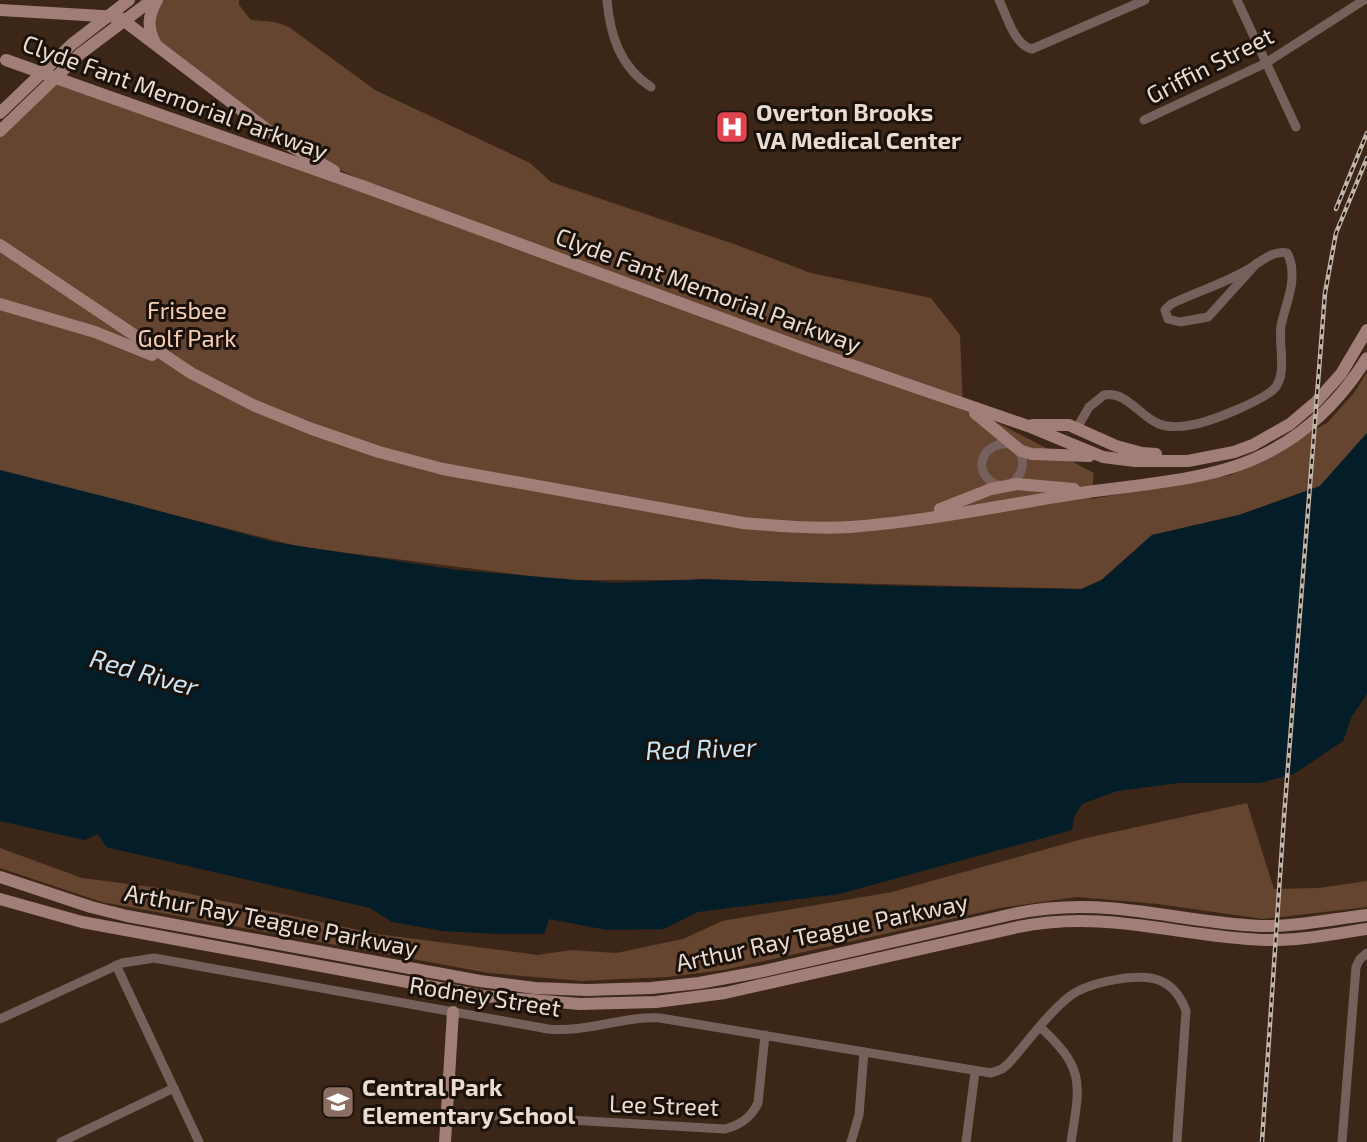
<svg xmlns="http://www.w3.org/2000/svg" width="1367" height="1142" font-family="'Exo 2',sans-serif">
<style>
.green{fill:#65452f}
.water{fill:#031d29}
.lines{fill:none;stroke-linecap:round;stroke-linejoin:round}
.street{stroke:#77605c;stroke-width:9}
.secondary{stroke:#a17e77;stroke-width:12}
.rail-casing{stroke:#c3b4a9;stroke-width:4.5}
.rail{stroke:#1b110b;stroke-width:2;stroke-dasharray:5;stroke-linecap:butt}
.secondary-bridge{stroke:#a17e77;stroke-width:12}
.labels{text-anchor:middle;stroke-width:6;stroke-linejoin:round;paint-order:stroke}
.street-label{font-size:24px;fill:#eadcd2;stroke:#1b110b}
.poi-label{font-size:24px;font-weight:bold;fill:#eadcd2;stroke:#1b110b;text-anchor:start}
.park-label{font-size:24px;fill:#f7cfb4;stroke:#1b110b}
.water-label{font-size:26px;font-style:italic;fill:#c8e6f6;stroke:#1b110b}
</style>
<rect width="100%" height="100%" fill="#3b2617"/>
<!-- green -->
<g class="green">
<path d="M160 0H239V5L251 20 275 22 289 27 375 90 530 163 551 182 734 244 811 273 931 298 960 335 963 405 416 203 355 177 325 163 290 141 159 45 152 30Z"/>
<path d="M59 79 1000 424 1094 473 1091 499 1231 475 1327 423 1354 393 1367 372V433L1320 486 1239 515 1152 535 1101 580 1082 589 718 580H562L301 547 0 471V135Z"/>
<path d="M1247 803 1274 889 1319 888 1367 881V907L1263 919 1158 904 1076 897 1000 908 724 970 667 977 582 981 489 973 102 902 0 868V848L82 878 167 889 377 934 538 955 571 950 616 953 683 939 722 921 892 892 1086 838Z"/>
</g>
<!-- water -->
<path class="water" d="M1367 433V694L1352 716 1343 741 1294 774 1260 783H1179L1117 791 1082 804 1074 817 1072 830 839 894 698 912 664 929 607 930 549 919 544 934H499L443 931 392 922 370 908 106 847 98 834 84 840 0 821V470L126 502 273 542 456 570 614 583 704 579 897 586 1081 589 1102 580 1152 535 1239 515 1320 486Z"/>
<g class="lines">
<!-- street -->
<g class="street">
<path d="M607 0C610 35 620 67 651 87"/>
<path d="M999 0C1007 16 1014 45 1032 49L1145 0"/>
<path d="M1237 0 1296 127"/>
<path d="M1144 120 1266 63 1364 0"/>
<path d="M1077 428 1089 407 1104 395C1127 391 1139 416 1159 424 1169 428 1180 427 1191 425 1210 422 1260 402 1274 389 1288 374 1278 345 1281 326 1284 310 1291 295 1292 279 1292 270 1292 261 1287 253 1272 250 1259 263 1247 270 1223 284 1196 292 1171 304L1165 310 1168 319 1180 322 1208 317 1257 263"/>
<path d="M1011 484C1023 474 1026 464 1019 450"/>
<path d="M1001 486C971 478 978 441 1010 444"/>
<path d="M116 965 199 1142"/>
<path d="M0 1019 122 963 154 958 548 1029C586 1033 622 1016 660 1018L991 1073 1002 1069 1008 1064C1028 1042 1047 1014 1070 996 1089 982 1142 971 1163 982 1175 988 1182 1000 1186 1011L1177 1142"/>
<path d="M1040 1027C1086 1069 1080 1084 1071 1142"/>
<path d="M446 1113 725 1129C740 1125 751 1118 758 1103L765 1035"/>
<path d="M61 1142 174 1088"/>
<path d="M851 1142 859 1115 864 1052"/>
<path d="M966 1142 975 1072"/>
<path d="M1342 1142 1356 967 1360 959 1367 953"/>
</g>
<!-- secondary -->
<g class="secondary">
<path d="M0 10 119 17 282 141 334 171"/>
<path d="M155 43C147 27 148 16 157 0"/>
<path d="M90 90 362 186 805 349 1028 426 1103 457 1135 461H1188L1234 452 1253 445 1290 424 1316 402 1341 374 1367 330"/>
<path d="M0 113 72 44 129 0"/>
<path d="M0 131 80 54 152 0"/>
<path d="M0 245 191 373 253 405 312 429 379 452 443 469 743 523C778 526 814 529 850 527 929 521 1008 504 1087 492 1138 485 1207 480 1254 459 1303 438 1339 403 1367 358"/>
<path d="M0 304 95 332 152 355"/>
<path d="M975 413 1021 451 1032 454 1089 456"/>
<path d="M1032 425H1069L1116 446 1142 453 1156 454"/>
<path d="M940 509 991 489 1017 484 1074 489"/>
<path d="M0 877 91 907 127 916 480 981 535 988 587 990 651 988 699 983 759 972 1013 914C1103 894 1172 922 1260 926 1295 927 1332 919 1367 915"/>
<path d="M0 899 82 922 483 996 580 1004 656 1002 725 993 1018 927C1108 909 1178 937 1265 940 1299 941 1333 934 1367 929"/>
<path d="M445 1142 453 1012"/>
</g>
<defs>
<g id="rail">
<path d="M1336 209 1367 133"/>
<path d="M1262 1142 1284 817 1325 293 1336 233 1367 158"/>
</g>
</defs>
<!-- rail casing -->
<use href="#rail" class="rail-casing"/>
<!-- rail -->
<use href="#rail" class="rail"/>
<!-- secondary-bridge -->
<path class="secondary-bridge" d="M6 60 90 90"/>
</g>
<!-- icons -->
<defs>
<symbol id="hospital-square" viewBox="-11 -11 22 22"><rect x="-9" y="-9" width="18" height="18" rx="4" fill="#e0444e" stroke="#1b110b"/><path d="M-5-5h3v3.5h4V-5h3V5h-3V1.5h-4V5h-3Z" fill="#fff"/></symbol>
<symbol id="school-square" viewBox="-11 -11 22 22"><rect x="-9" y="-9" width="18" height="18" rx="4" fill="#8d6e63" stroke="#1b110b"/><path d="M0-5L7-2L0 1L-7-2ZM-4 1L0 2.5L4 1V4Q0 6-4 4Z" fill="#fff"/></symbol>
</defs>
<g fill-rule="evenodd">
<use href="#hospital-square" x="713" y="108" width="38" height="38"/>
<use href="#school-square" x="319" y="1083" width="38" height="38"/>
</g>
<g class="labels">
<!-- street labels -->
<g class="street-label">
<text transform="translate(1210 66) rotate(-27)" y="8">Griffin Street</text>
<text transform="translate(175 98) rotate(20)" y="8">Clyde Fant Memorial Parkway</text>
<text transform="translate(708 291) rotate(20)" y="8">Clyde Fant Memorial Parkway</text>
<text transform="translate(271 921) rotate(11)" y="8">Arthur Ray Teague Parkway</text>
<text transform="translate(822 933) rotate(-12)" y="8">Arthur Ray Teague Parkway</text>
<text transform="translate(485 997) rotate(9)" y="8">Rodney Street</text>
<text transform="translate(664 1106) rotate(2)" y="8">Lee Street</text>
</g>
<!-- poi labels -->
<g class="poi-label">
<text x="756" y="121">Overton Brooks<tspan x="756" dy="28">VA Medical Center</tspan></text>
<text x="362" y="1096">Central Park<tspan x="362" dy="28">Elementary School</tspan></text>
</g>
<!-- park labels -->
<g class="park-label">
<text x="187" y="319">Frisbee<tspan x="187" dy="28">Golf Park</tspan></text>
</g>
<!-- water labels -->
<g class="water-label">
<text transform="translate(144 673) rotate(16)" y="9">Red River</text>
<text transform="translate(701 749) rotate(-2)" y="9">Red River</text>
</g>
</g>
</svg>
